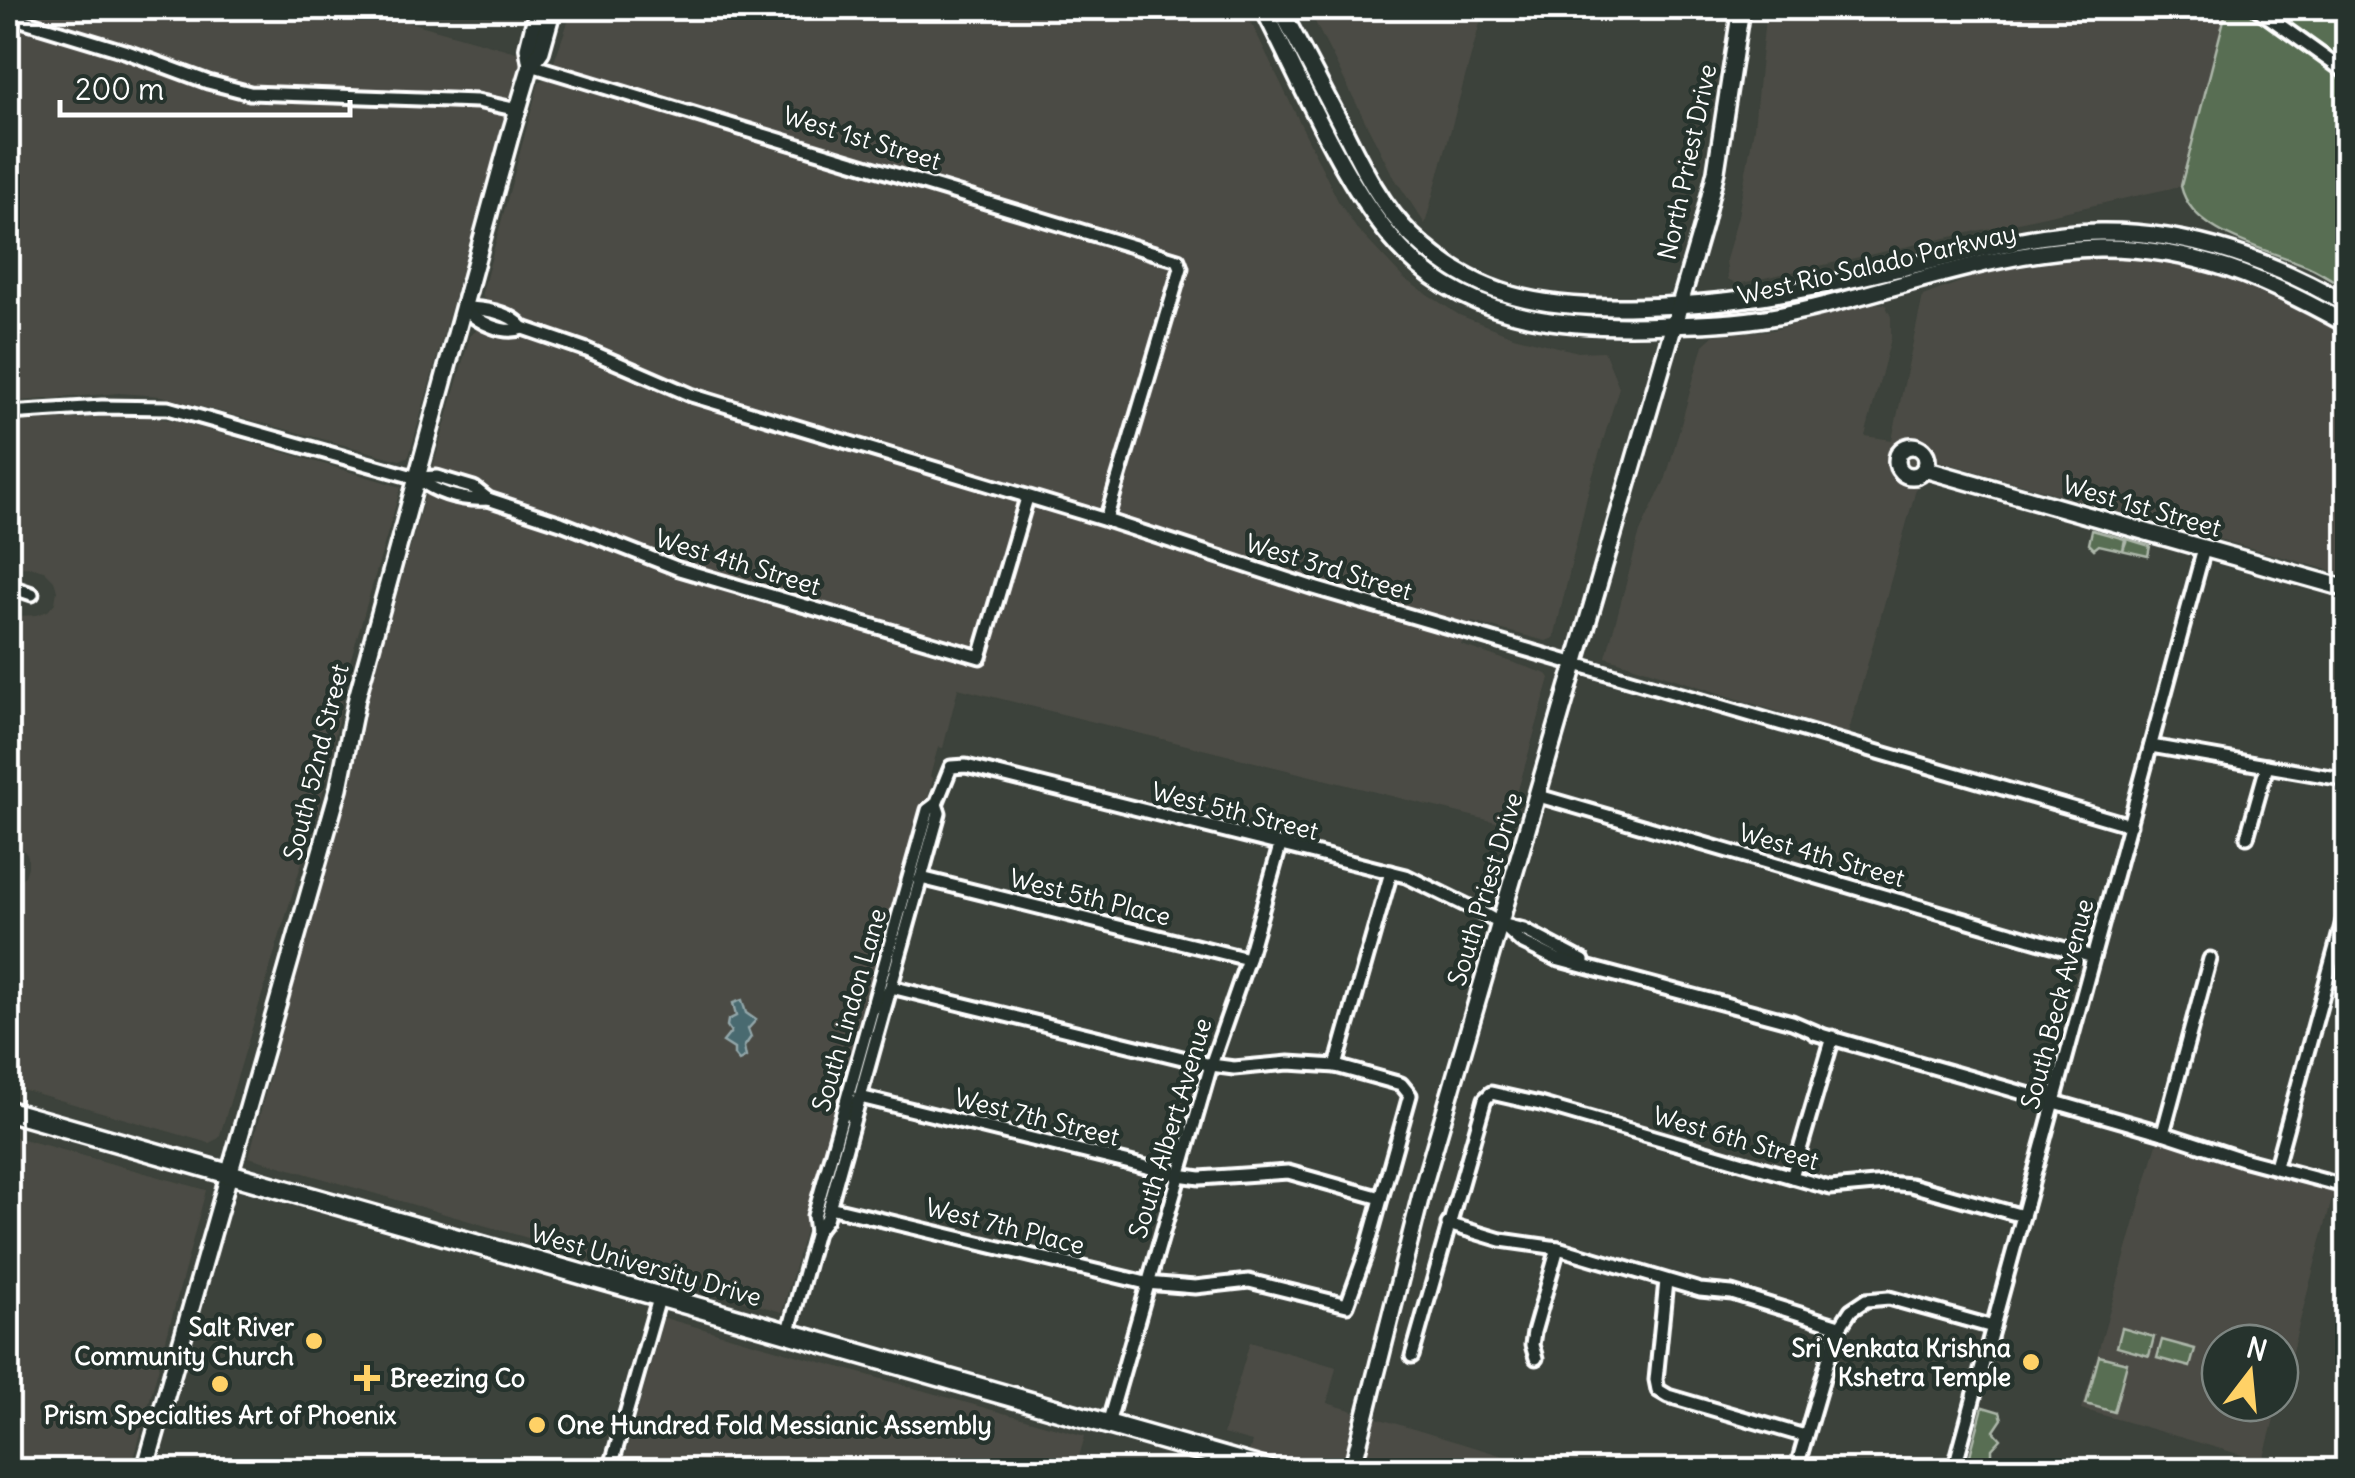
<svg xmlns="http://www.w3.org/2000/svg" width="2355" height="1478" font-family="Delius,sans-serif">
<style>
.built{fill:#4c4c45}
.green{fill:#586e53;stroke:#acb6a9;stroke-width:2.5}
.water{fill:#496a70;stroke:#92a6a9;stroke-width:2.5}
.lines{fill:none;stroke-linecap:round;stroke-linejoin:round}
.street-casing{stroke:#fff;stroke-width:19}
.secondary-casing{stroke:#fff;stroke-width:22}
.primary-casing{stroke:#fff;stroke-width:25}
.street{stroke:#26332d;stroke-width:11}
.secondary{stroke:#26332d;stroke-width:15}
.primary{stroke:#26332d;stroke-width:18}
.poi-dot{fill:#ffd166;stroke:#26332d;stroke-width:4}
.labels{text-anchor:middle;stroke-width:9;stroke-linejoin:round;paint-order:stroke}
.street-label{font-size:25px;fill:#fff;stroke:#26332d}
.poi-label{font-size:25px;font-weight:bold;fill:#fff;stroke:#26332d;text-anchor:end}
</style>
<rect width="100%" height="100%" fill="#3c423b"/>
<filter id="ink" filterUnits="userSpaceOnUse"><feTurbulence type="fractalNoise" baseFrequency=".01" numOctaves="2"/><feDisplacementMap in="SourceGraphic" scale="20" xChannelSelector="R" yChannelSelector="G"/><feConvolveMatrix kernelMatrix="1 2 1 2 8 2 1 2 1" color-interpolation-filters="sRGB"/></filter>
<g filter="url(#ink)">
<!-- built -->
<g class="built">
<path d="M8 8H359L523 54 409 456 400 460 162 396 119 393 8 402Z"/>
<path d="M573 8H1244L1338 201 1356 228 1404 279 1459 315 1513 336 1578 352 1604 351 1619 387 1589 488 1554 638 1546 641 1472 622 1461 645 1547 674 1550 678 1508 825 958 688 943 748 938 747 930 776 933 779 782 1312 249 1157 324 866 350 787 371 687 470 336 476 331 486 303 482 293 539 82 545 79 641 108 647 92 554 62Z"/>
<path d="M1308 8H1484L1425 224 1392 174Z"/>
<path d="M1766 8H2227L2181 186 1737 284 1728 279 1726 260 1738 216 1754 128Z"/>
<path d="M2096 256 2166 259 2207 269 2317 314 2347 332V575L1925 457 1848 734 1606 657 1640 532 1666 478 1703 345 1714 335 1773 330 1874 303 1885 304 1891 317V338L1865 436 1892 440 1923 296 1984 273Z"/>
<path d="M137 415 178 421 401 487 346 675 328 775 219 1138 209 1143 8 1085V887L25 876 28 867V856L20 845 8 838V604L20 616 37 615 48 611 55 603 57 591 54 580 44 570 31 567 8 568V423Z"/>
<path d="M8 1135 206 1190 131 1470H8Z"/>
<path d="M2158 1140 2334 1191 2280 1397V1343H2220V1403H2278L2263 1461 2082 1409Z"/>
<path d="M664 1318 1085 1436 1075 1470H621Z"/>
<path d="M1250 1342 1336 1367 1327 1403 1513 1459 1510 1470H1244L1252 1442 1223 1434Z"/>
</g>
<!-- green -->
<g class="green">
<path d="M2227 8H2347V289C2334 281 2321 272 2307 266 2266 248 2192 235 2181 186Z"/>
<path d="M2092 530 2125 539 2123 550 2127 539 2150 546 2148 556 2099 545 2094 549 2089 544Z"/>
<path d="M2122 1328 2154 1337 2149 1356 2117 1347Z"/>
<path d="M2162 1340 2195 1349 2190 1367 2157 1358Z"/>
<path d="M2099 1356 2127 1363 2114 1412 2086 1404Z"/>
<path d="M1983 1407 2000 1412 2002 1419 1994 1431 2001 1439 1992 1449V1459L1986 1462 1990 1470H1966Z"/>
</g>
<!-- water -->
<path class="water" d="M742 1000 746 1013 756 1020 748 1029 751 1037 744 1047 746 1057 739 1061 734 1055V1049L723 1042 731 1032 727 1026 728 1020 736 1016 733 1003Z"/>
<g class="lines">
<defs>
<g id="street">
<path d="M2256 8 2348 74"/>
<path d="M8 16 127 52 208 82 250 93 477 101 518 110"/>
<path d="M531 65 1178 260 1181 268 1106 520"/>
<path d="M463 308C482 308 511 312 523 328L587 350 691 395 1106 520 1314 588 2130 825"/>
<path d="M463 308C479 322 503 336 523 328"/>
<path d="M8 413 102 407 168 408 417 478 437 477 474 488 488 499 561 523 679 569 980 657 1027 498"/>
<path d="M417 478C438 494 461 501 488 499"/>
<path d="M8 586 32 594"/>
<path d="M2151 746 2348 780"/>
<path d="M1539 796 2093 957"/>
<path d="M2247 837 2267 766"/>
<path d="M919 881 921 878 1248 959"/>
<path d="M1505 925 1524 930 1583 961"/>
<path d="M1814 1033 2163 1133 2242 1159 2348 1187"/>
<path d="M1336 1066 1391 872"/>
<path d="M848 1114 860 1097 1179 1175 1200 1178 1288 1172 1381 1198"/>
<path d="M2163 1133 2210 959"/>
<path d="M2276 1166 2348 903"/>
<path d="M1792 1177 1833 1037"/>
<path d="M829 1207 1146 1283 1195 1287 1249 1281 1347 1305 1366 1253 1410 1095 1401 1084 1336 1066 1289 1063 1234 1068 1211 1065 891 987 879 1005"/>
<path d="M1448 1224 1501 1240 1558 1248 1700 1290 1732 1293 1839 1326"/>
<path d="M816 1232 814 1216 928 810 936 804 951 767 966 766 1406 876 1480 912 1501 924 1521 942 1556 959 1792 1022 1820 1034"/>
<path d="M1666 1281 1656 1380 1658 1390 1668 1396 1805 1436"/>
<path d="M789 1331 816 1232 826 1219 939 813 936 804"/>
<path d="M1412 1356 1485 1099 1491 1093 1540 1104 1830 1188 1886 1183 1911 1185 2023 1216"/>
<path d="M1536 1358 1532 1345 1534 1332 1558 1248"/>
<path d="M1108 1424 1211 1065 1248 959 1280 846"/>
<path d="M610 1470 660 1295"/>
<path d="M1796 1470 1836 1333 1851 1310 1866 1300 1889 1298 1993 1327"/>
<path d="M1954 1470 2204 549"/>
</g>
<g id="secondary">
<path d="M1263 8C1302 83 1348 197 1407 255 1476 324 1577 329 1669 325 1711 324 1755 322 1796 312 1896 290 1995 250 2099 248 2195 247 2266 279 2348 325"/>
<path d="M1280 8C1301 48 1322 88 1343 128 1362 166 1381 206 1412 236 1476 298 1542 308 1628 307 1724 306 1803 291 1896 269 1965 254 2034 231 2104 232 2193 232 2272 261 2348 305"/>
<path d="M531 65 528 48 538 8"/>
<circle cx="1912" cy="461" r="15"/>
<path d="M1924 469 2348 589"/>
<path d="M145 1470 339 788 357 698 510 136 531 65 541 51 553 8"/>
<path d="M1352 1470 1423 1187 1703 225 1716 171 1741 8"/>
</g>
<path id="primary" d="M8 1111 1269 1470"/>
</defs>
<!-- street casing -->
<use href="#street" class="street-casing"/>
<!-- secondary casing -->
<use href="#secondary" class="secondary-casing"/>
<!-- primary casing -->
<use href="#primary" class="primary-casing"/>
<!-- street -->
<use href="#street" class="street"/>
<!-- secondary -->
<use href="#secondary" class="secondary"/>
<!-- primary -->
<use href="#primary" class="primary"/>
</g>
</g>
<!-- markers -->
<g class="poi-dot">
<circle cx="314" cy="1341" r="10"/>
<circle cx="2031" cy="1362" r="10"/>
<path d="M362 1363h10v10h10v10h-10v10h-10v-10h-10v-10h10z"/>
<circle cx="220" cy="1384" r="10"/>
<circle cx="537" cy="1425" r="10"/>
</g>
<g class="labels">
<!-- street labels -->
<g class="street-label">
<text transform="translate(862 138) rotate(17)" y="9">West 1st Street</text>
<text transform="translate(1687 162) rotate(-78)" y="9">North Priest Drive</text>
<text transform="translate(1877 264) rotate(-13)" y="9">West Rio Salado Parkway</text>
<text transform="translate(2142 506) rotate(16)" y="9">West 1st Street</text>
<text transform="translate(738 562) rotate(17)" y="9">West 4th Street</text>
<text transform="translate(1329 567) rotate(17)" y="9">West 3rd Street</text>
<text transform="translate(316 762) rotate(-76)" y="9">South 52nd Street</text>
<text transform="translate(1235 811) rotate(14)" y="9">West 5th Street</text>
<text transform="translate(1822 855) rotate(16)" y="9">West 4th Street</text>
<text transform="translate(1485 889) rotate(-73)" y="9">South Priest Drive</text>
<text transform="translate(1090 897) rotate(14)" y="9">West 5th Place</text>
<text transform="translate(2057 1004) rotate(-75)" y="9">South Beck Avenue</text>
<text transform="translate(849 1010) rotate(-74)" y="9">South Lindon Lane</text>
<text transform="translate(1037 1117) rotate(14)" y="9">West 7th Street</text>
<text transform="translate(1170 1128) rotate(-73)" y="9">South Albert Avenue</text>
<text transform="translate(1736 1138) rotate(16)" y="9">West 6th Street</text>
<text transform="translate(1005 1226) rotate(14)" y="9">West 7th Place</text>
<text transform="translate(646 1265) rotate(16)" y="9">West University Drive</text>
</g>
<!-- poi labels -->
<g class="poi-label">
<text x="294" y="1336">Salt River<tspan x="294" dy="29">Community Church</tspan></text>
<text x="2011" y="1357">Sri Venkata Krishna<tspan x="2011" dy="29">Kshetra Temple</tspan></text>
<text x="390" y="1387" text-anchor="start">Breezing Co</text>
<text x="220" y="1424" text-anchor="middle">Prism Specialties Art of Phoenix</text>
<text x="557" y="1434" text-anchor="start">One Hundred Fold Messianic Assembly</text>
</g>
</g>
<!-- margin -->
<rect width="2355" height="1478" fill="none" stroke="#26332d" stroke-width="40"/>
<rect x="20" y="20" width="2315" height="1438" fill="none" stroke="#fff" stroke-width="4" filter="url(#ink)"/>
<!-- north arrow -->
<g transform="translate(2250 1373) rotate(16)"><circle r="48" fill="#26332d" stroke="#7d8581" stroke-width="2.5"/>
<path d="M0-8L18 38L0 25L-18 38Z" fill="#ffd166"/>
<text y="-15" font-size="28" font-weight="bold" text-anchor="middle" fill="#ffffff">N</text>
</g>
<!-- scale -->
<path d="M60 100v15h290v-15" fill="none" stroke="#ffffff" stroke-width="5"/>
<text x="75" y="100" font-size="30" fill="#ffffff" stroke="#26332d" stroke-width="8" paint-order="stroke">200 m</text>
</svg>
